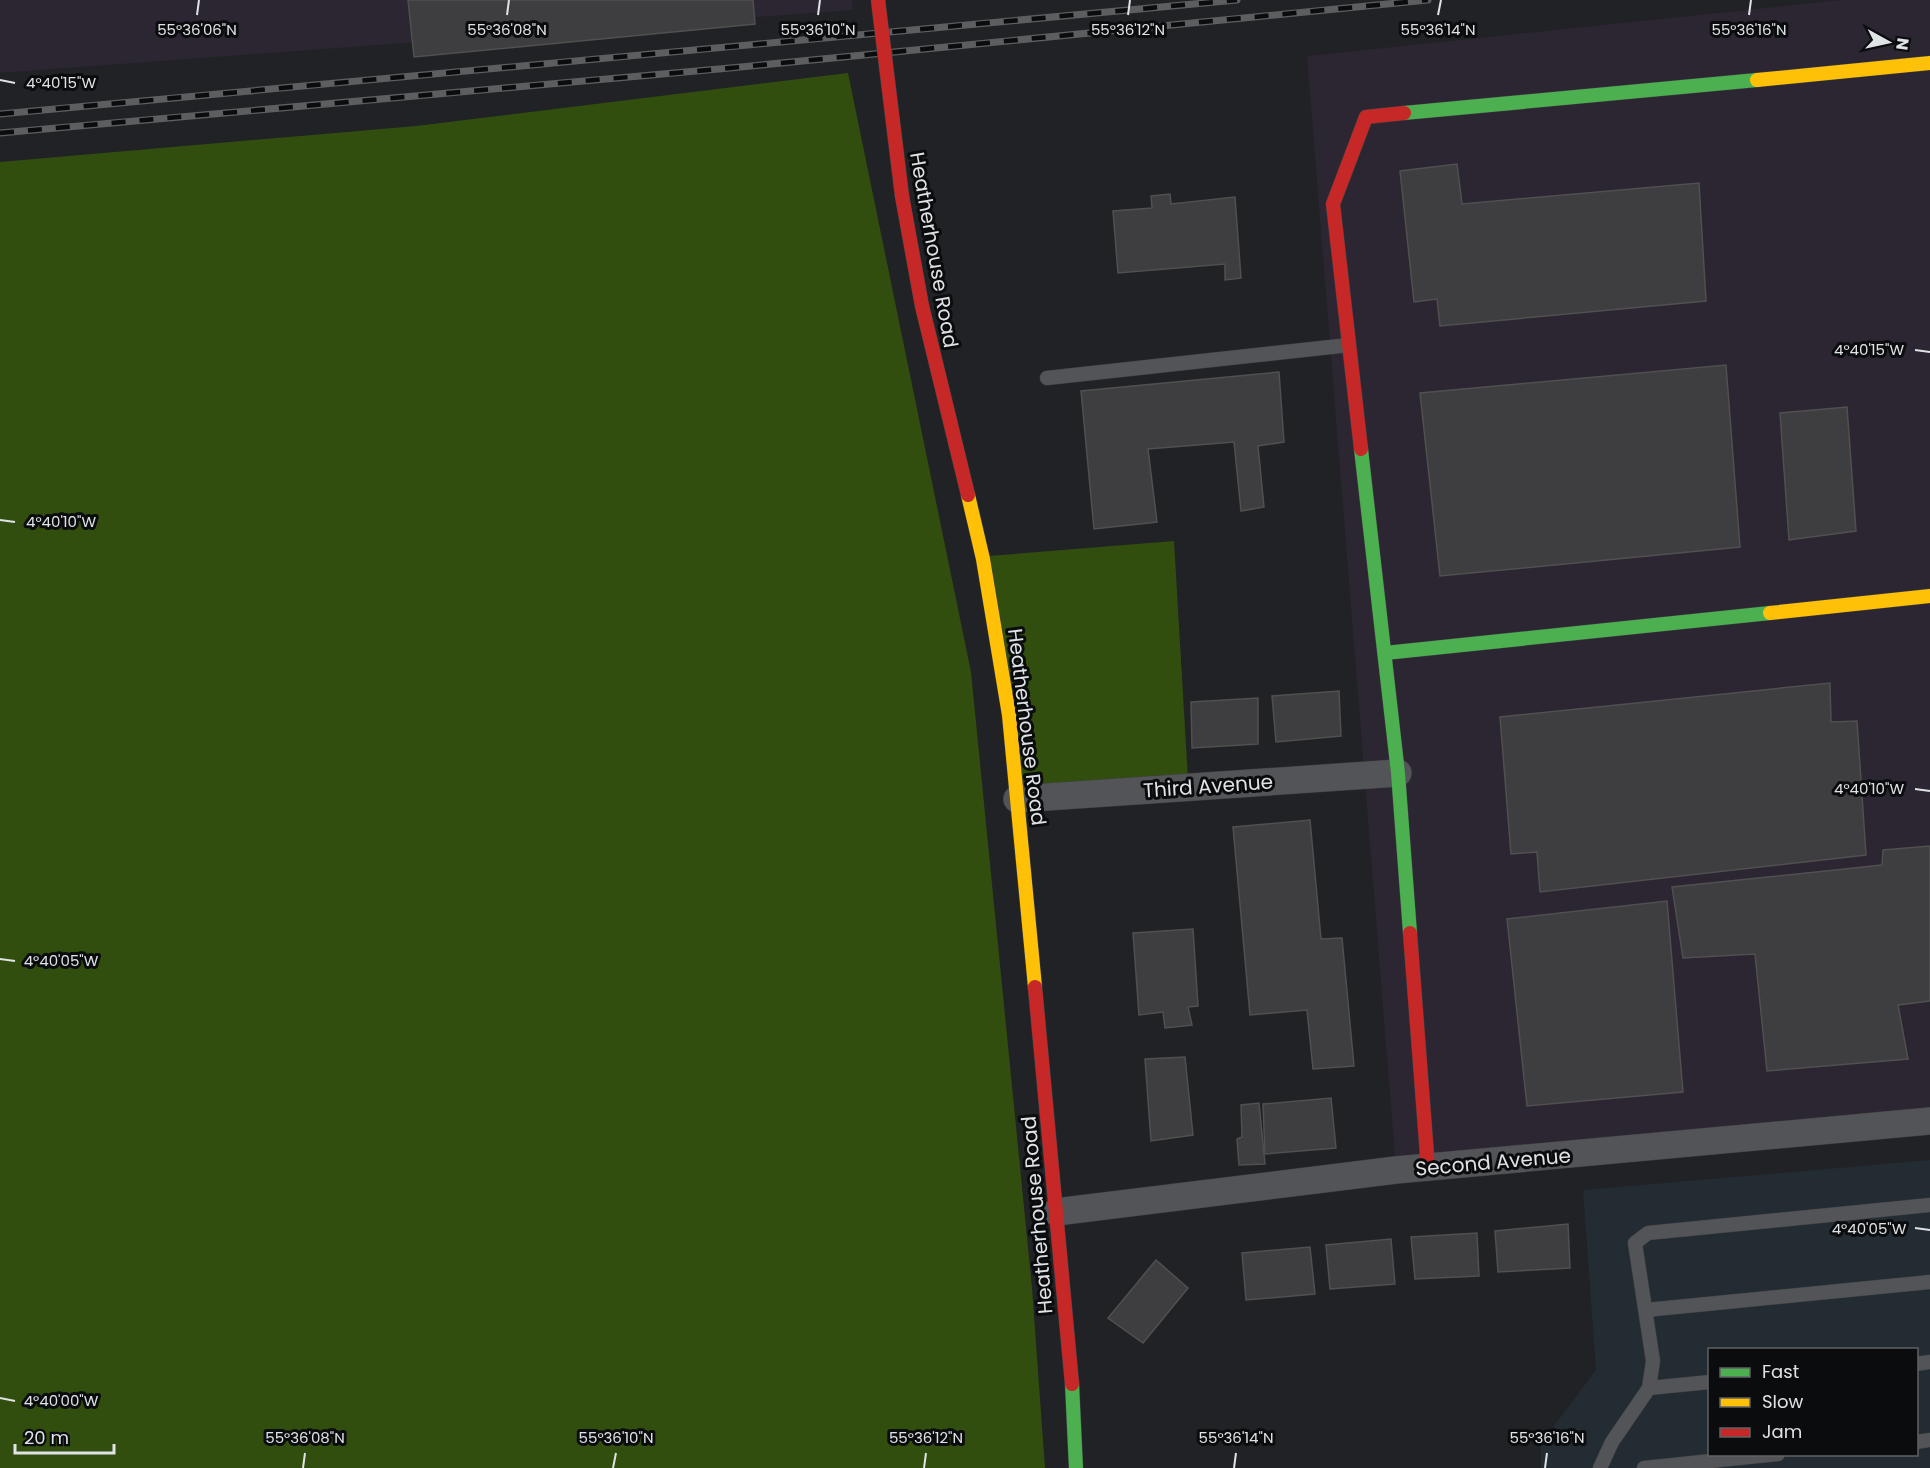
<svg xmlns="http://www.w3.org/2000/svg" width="1930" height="1468" font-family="Poppins,sans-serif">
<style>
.built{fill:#232b33;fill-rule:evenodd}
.industrial{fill:#2c2532}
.green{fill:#324e0e}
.building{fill:#3e3d3f;stroke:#505051;stroke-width:1.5}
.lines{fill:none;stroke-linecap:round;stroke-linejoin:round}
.lane-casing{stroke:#3d3f41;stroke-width:15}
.street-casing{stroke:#3d3f41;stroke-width:28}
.fast-casing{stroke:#3d3f41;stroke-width:15}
.slow-casing{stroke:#3d3f41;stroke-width:15}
.jam-casing{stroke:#3d3f41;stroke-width:15}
.lane{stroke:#525457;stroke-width:14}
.street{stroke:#525457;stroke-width:27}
.fast{stroke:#4caf50;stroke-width:14}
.slow{stroke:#ffc107;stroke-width:14}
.jam{stroke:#c62828;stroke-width:14}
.rail-casing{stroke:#5d5e60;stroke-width:7}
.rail{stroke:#0a0c0e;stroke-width:4.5;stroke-dasharray:14;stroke-linecap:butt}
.jam-bridge-casing{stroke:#3d3f41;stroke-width:15;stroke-linecap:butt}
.jam-bridge{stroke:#c62828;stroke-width:14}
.ticks{fill:none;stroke:#e0e3e6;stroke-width:2}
.labels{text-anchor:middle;stroke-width:6;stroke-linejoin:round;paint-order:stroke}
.street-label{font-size:20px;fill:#e0e3e6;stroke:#0a0c0e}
.ticks-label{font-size:15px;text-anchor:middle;fill:#e0e3e6;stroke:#0a0c0e;stroke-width:6;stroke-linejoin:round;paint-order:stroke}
</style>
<rect width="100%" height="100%" fill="#202225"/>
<!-- built -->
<path class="built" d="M1930 1160V1468H1541V1443L1596 1370 1583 1190ZM1710 1350H1916V1454H1710Z"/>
<!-- industrial -->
<g class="industrial">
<path d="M0 0H852L853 10 0 73Z"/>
<path d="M1841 0H1930V1111L1396 1170 1307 56Z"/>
</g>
<!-- green -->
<g class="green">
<path d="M848 73 971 672 1032 1288 1045 1468H0V162L416 126Z"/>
<path d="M1174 541 1188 780 1023 792 989 556Z"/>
</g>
<!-- building -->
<g class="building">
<path d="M408 0H753L755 24 414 57Z"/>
<path d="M1457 164 1462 204 1699 183 1706 301 1440 326 1437 299 1414 302 1400 171Z"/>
<path d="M1170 194 1171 204 1235 197 1241 278 1225 280V264L1118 273 1113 211 1152 208 1151 196Z"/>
<path d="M1726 365 1740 547 1440 576 1420 393Z"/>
<path d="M1279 372 1284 442 1258 446 1264 507 1241 511 1234 442 1148 449 1157 522 1094 529 1081 391Z"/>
<path d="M1847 407 1856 531 1789 540 1780 413Z"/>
<path d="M1830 683 1831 722 1857 721 1866 855 1540 892 1537 852 1511 854 1500 717Z"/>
<path d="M1339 691 1341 736 1276 742 1272 696Z"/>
<path d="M1258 698V744L1192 748 1191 702Z"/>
<path d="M1310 820 1321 939 1342 938 1354 1066 1313 1069 1307 1010 1250 1015 1233 827Z"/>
<path d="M1930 846V1001L1898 1005 1908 1059 1767 1071 1755 954 1683 958 1672 887 1882 865 1883 850Z"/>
<path d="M1667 901 1683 1092 1527 1106 1507 919Z"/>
<path d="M1193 929 1198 1006 1188 1007 1192 1025 1165 1028 1163 1012 1139 1015 1133 933Z"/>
<path d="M1185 1057 1193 1135 1151 1141 1145 1059Z"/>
<path d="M1331 1098 1336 1148 1265 1154 1263 1104Z"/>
<path d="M1259 1103 1265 1164 1239 1165 1237 1139 1242 1137 1241 1105Z"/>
<path d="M1568 1224 1570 1268 1498 1272 1495 1231Z"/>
<path d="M1477 1233 1479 1276 1415 1279 1411 1237Z"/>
<path d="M1391 1239 1395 1284 1330 1289 1326 1245Z"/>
<path d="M1310 1247 1315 1294 1246 1300 1242 1253Z"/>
<path d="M1156 1260 1188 1288 1143 1343 1108 1318Z"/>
</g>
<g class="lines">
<defs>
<g id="lane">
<path d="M1047 378 1349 345"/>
<path d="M1646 1310 1930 1282"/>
<path d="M1916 1364 1930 1362"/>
<path d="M1649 1388 1710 1382"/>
<path d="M1916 1442 1930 1440"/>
<path d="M1600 1468 1612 1442 1649 1388 1653 1361 1635 1243 1648 1233 1930 1205"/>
<path d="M1644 1468 1778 1454"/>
</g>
<g id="street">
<path d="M1017 799 1398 773"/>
<path d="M1056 1212 1396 1170 1930 1121"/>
</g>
<g id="fast">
<path d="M1404 113 1757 80"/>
<path d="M1361 449 1398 773 1410 933"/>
<path d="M1385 653 1770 613"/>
<path d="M1072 1384 1076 1468"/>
</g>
<g id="slow">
<path d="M1757 80 1930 63"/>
<path d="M968 495 983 559 1009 715 1035 987"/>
<path d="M1770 613 1930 596"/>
</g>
<g id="jam">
<path d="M902 196 922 306 968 495"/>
<path d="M1361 449 1333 204 1366 117 1404 113"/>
<path d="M1410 933 1428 1168"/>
<path d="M1035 987 1072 1384"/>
</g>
</defs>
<!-- lane casing -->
<use href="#lane" class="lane-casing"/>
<!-- street casing -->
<use href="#street" class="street-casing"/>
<!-- fast casing -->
<use href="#fast" class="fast-casing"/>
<!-- slow casing -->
<use href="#slow" class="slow-casing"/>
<!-- jam casing -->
<use href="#jam" class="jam-casing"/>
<!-- lane -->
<use href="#lane" class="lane"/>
<!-- street -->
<use href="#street" class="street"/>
<!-- fast -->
<use href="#fast" class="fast"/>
<!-- slow -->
<use href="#slow" class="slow"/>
<!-- jam -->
<use href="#jam" class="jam"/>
<defs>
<g id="rail">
<path d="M0 114 1237 0"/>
<path d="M0 133 730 68 1428 0"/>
</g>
</defs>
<!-- rail casing -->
<use href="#rail" class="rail-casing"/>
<!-- rail -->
<use href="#rail" class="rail"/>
<defs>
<path id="jam-bridge" d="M878 0 902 196"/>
</defs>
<!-- jam-bridge casing -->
<use href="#jam-bridge" class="jam-bridge-casing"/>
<!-- jam-bridge -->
<use href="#jam-bridge" class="jam-bridge"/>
</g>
<!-- ticks -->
<path class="ticks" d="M197 15 199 0M507 15 509 0M818 15 820 0M1128 15 1130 0M1438 15 1441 0M1749 15 1751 0M0 80 15 83M1915 350 1930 352M0 520 15 522M1915 789 1930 791M0 959 15 961M1915 1228 1930 1230M0 1398 15 1401M303 1468 305 1453M613 1468 616 1453M924 1468 926 1453M1234 1468 1236 1453M1545 1468 1547 1453"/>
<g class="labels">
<!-- street labels -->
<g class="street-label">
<text transform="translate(934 250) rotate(80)" y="7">Heatherhouse Road</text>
<text transform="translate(1027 727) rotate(83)" y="7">Heatherhouse Road</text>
<text transform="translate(1208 786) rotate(-4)" y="7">Third Avenue</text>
<text transform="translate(1493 1162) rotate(-5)" y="7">Second Avenue</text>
<text transform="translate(1037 1215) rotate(-95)" y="7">Heatherhouse Road</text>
</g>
</g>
<g class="ticks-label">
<text x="197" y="35">55°36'06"N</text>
<text x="507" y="35">55°36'08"N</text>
<text x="818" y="35">55°36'10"N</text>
<text x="1128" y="35">55°36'12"N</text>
<text x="1438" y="35">55°36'14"N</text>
<text x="1749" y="35">55°36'16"N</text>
<text x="61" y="88">4°40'15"W</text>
<text x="1869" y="355">4°40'15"W</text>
<text x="61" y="527">4°40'10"W</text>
<text x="1869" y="794">4°40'10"W</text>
<text x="61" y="966">4°40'05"W</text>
<text x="1869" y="1234">4°40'05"W</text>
<text x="61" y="1406">4°40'00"W</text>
<text x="305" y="1443">55°36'08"N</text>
<text x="616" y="1443">55°36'10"N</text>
<text x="926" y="1443">55°36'12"N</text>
<text x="1236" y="1443">55°36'14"N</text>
<text x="1547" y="1443">55°36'16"N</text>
</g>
<!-- legend -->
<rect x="1708" y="1348" width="210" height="108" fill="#0a0c0e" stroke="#606264" stroke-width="1.5"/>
<rect x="1720" y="1368" width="30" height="9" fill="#4caf50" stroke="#606264" stroke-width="1.5"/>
<text x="1762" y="1378" font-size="18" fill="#e0e3e6">Fast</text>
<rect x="1720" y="1398" width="30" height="9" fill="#ffc107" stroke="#606264" stroke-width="1.5"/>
<text x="1762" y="1408" font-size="18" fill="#e0e3e6">Slow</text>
<rect x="1720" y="1428" width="30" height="9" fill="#c62828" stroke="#606264" stroke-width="1.5"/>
<text x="1762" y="1438" font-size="18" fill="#e0e3e6">Jam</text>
<!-- north arrow -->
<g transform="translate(1888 42) rotate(98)" stroke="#0a0c0e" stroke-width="4.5" paint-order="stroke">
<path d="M0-4.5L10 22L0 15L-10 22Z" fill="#e0e3e6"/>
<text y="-9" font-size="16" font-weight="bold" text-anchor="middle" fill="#e0e3e6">N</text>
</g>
<!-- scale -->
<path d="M15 1444v9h99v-9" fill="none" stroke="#e0e3e6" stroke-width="3"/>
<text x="24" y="1444" font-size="18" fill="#e0e3e6" stroke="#0a0c0e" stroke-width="4.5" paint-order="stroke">20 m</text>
</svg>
